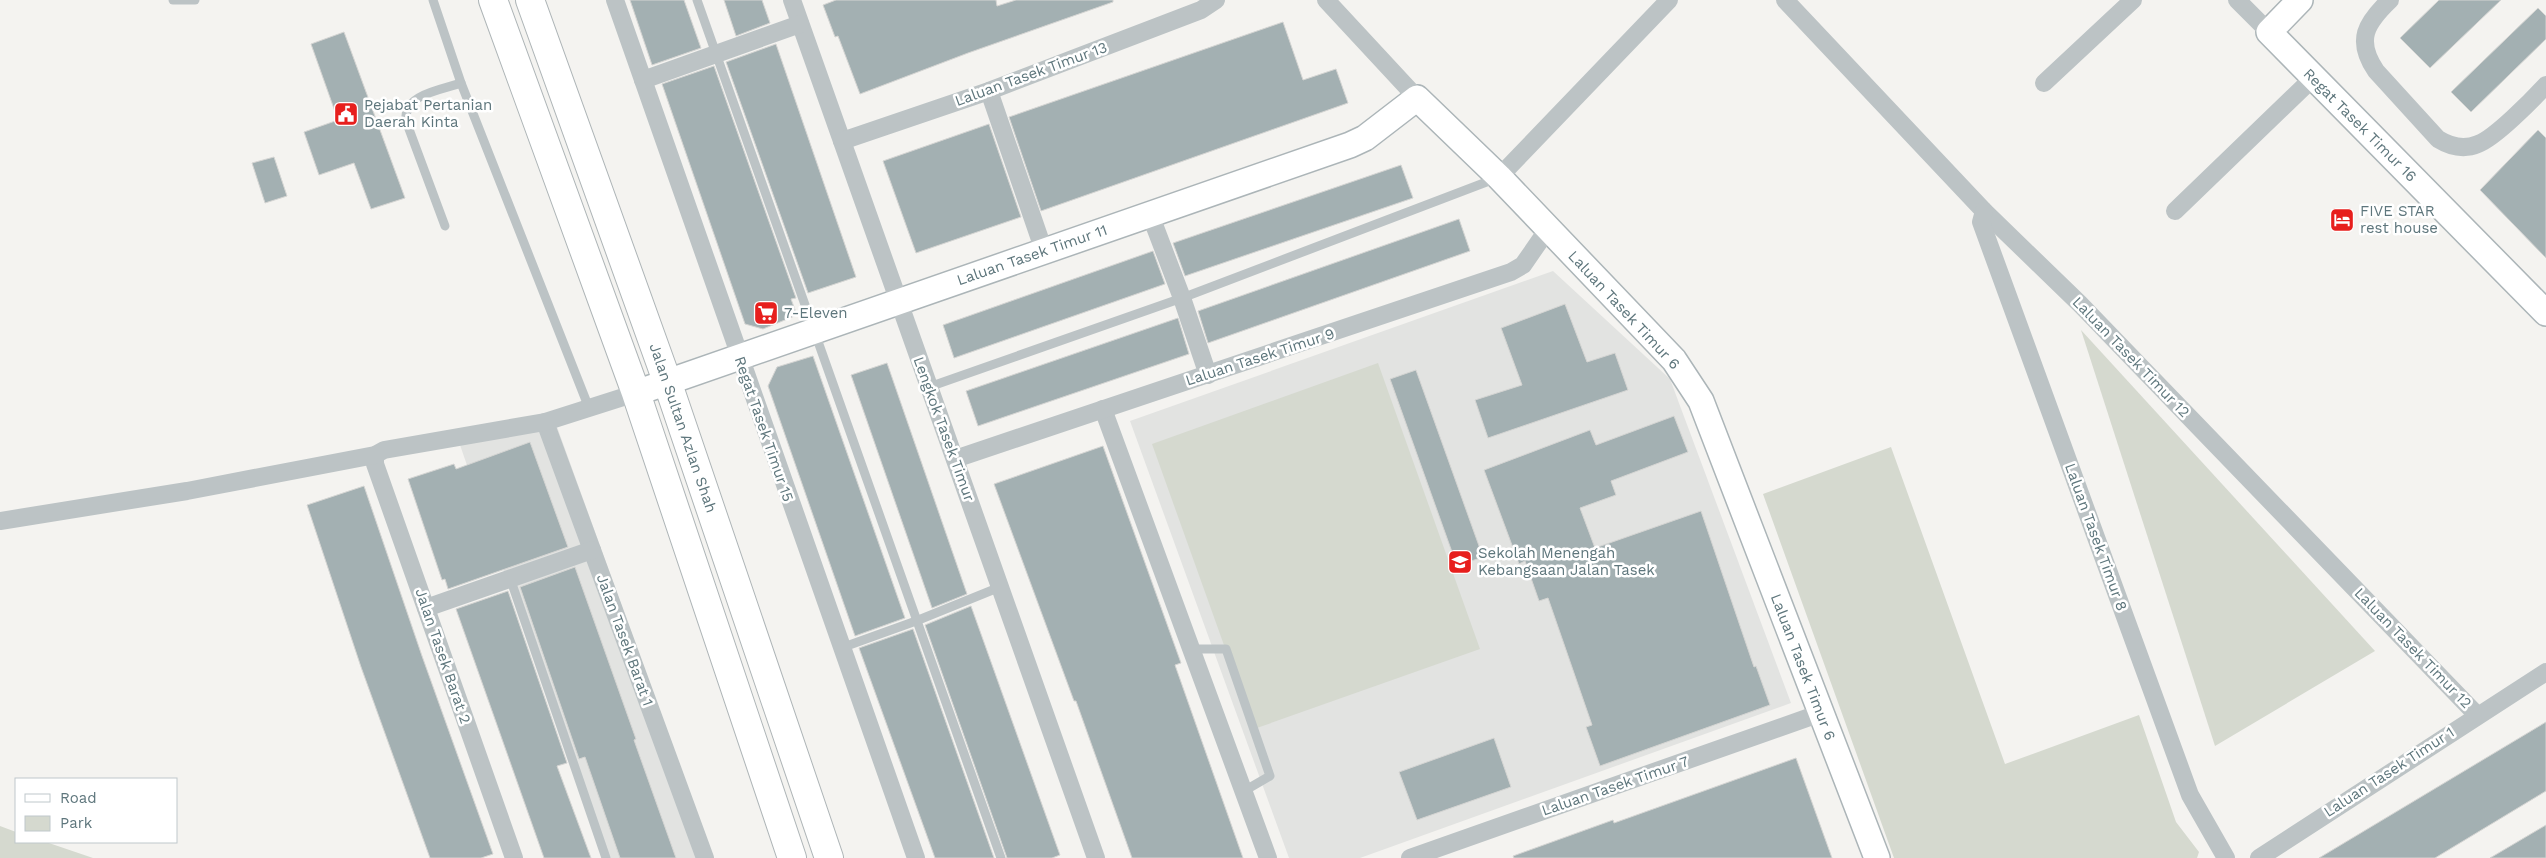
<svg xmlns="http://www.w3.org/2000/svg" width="2546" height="858" font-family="'Work Sans',sans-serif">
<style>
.built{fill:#e2e3e1}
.green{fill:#d5d9cf}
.building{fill:#a3b0b2;stroke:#d5d5d3}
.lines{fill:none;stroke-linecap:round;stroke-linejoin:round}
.secondary-casing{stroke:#acb5b8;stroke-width:28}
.primary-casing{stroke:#aeb5b7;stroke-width:30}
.lane{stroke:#bcc3c5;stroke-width:9}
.street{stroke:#bcc3c5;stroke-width:18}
.secondary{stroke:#fff;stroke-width:25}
.primary{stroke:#fff;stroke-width:28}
.labels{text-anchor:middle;stroke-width:5;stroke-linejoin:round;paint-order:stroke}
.street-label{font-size:15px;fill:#5e767c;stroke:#fff}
.poi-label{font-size:15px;fill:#5e767c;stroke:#fff;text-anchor:start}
</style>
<rect width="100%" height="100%" fill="#f4f3f0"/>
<!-- built -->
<g class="built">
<path d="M1553 271 1670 379 1791 703 1360 858H1289L1130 421Z"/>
<path d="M556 424 713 858H603L460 445Z"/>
</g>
<!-- green -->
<g class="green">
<path d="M2081 330 2375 651 2215 746Z"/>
<path d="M1378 363 1480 649 1254 729 1152 444Z"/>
<path d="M1891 447 2005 764 2139 715 2176 822 2199 852 2197 858H1894L1763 494Z"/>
<path d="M0 826 16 832V842H46L93 858H0Z"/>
</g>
<!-- building -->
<g class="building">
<path d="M630 0H684L701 48 652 65Z"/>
<path d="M724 0H762L770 23 736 36Z"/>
<path d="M836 0H996L997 6 1016 0H1113V2L968 53 860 94 838 36 835 37 823 5Z"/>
<path d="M2439 0H2501L2430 68 2400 38Z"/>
<path d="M2538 8 2546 16V39L2471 112 2451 92Z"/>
<path d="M1283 22 1303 80 1336 69 1348 103 1041 211 1009 117Z"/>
<path d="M344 32 405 198 371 209 354 163 319 175 304 132 338 120 311 44Z"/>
<path d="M776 44 856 277 808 293 726 62Z"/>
<path d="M714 66 796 298 791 299 797 315 763 329 745 324 662 84Z"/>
<path d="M989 124 1021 217 916 253 883 161Z"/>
<path d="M2538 130 2546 138V258L2480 190Z"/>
<path d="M274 157 287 196 265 203 252 163Z"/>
<path d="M1401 165 1413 198 1185 276 1173 243Z"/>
<path d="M1459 219 1470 251 1208 343 1198 311Z"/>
<path d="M1153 251 1165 284 954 358 943 325Z"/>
<path d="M1565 304 1587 362 1615 353 1628 390 1488 438 1475 400 1522 385 1501 328Z"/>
<path d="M1178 318 1189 354 978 426 966 391Z"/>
<path d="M813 356 905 618 855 636 768 386 777 367Z"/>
<path d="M887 363 967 594 932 608 851 375Z"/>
<path d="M1416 370 1483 557 1457 566 1390 379Z"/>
<path d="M1674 416 1688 452 1611 481 1616 495 1580 508 1595 548 1701 511 1754 667 1756 666 1770 705 1600 766 1586 727 1592 725 1548 598 1539 601 1525 561 1519 564 1484 470 1590 430 1596 445Z"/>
<path d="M530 442 568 547 448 589 445 579 442 580 408 479 454 464 456 469Z"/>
<path d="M1103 446 1181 663 1175 665 1243 858H1132L1076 701H1074L994 484Z"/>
<path d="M364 486 422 656 493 854 481 858H430L361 667 307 505Z"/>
<path d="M575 567 636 739 634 740 676 858H620L585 757 579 759 520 587Z"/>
<path d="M508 591 567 763 557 766 591 858H544L456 609Z"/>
<path d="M971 606 1060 855 1052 858H1007L925 625Z"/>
<path d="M913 629 994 858H935L859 648Z"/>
<path d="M2546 722V791L2435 858H2319Z"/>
<path d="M1494 738 1511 787 1417 820 1399 772Z"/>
<path d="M1796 758 1832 858H1514L1513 856 1613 820 1614 823Z"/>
<path d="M2546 825V858H2490Z"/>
</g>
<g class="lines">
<defs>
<g id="secondary">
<path d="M2300 0 2269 32 2546 313"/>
<path d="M636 393 1350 145 1365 138 1417 98 1499 177 1674 360 1701 401 1877 858"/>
</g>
<g id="primary">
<path d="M493 0 636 393 792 858"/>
<path d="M530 0 667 381 829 858"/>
</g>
</defs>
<!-- secondary casing -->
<use href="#secondary" class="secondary-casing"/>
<!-- primary casing -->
<use href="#primary" class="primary-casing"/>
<!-- lane -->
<g class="lane">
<path d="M173 0H195"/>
<path d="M433 0 461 83 589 408"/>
<path d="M697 0 1001 858"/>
<path d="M445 226 406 121C403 94 441 90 461 83"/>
<path d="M929 387 1182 298 1497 178"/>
<path d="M510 578 606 858"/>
<path d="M841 648 916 621 1000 587"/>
<path d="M1191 649H1226L1270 776 1244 791"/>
</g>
<!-- street -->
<g class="street">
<path d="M615 0 916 858"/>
<path d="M792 0 1096 858"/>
<path d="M1326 0 1417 98"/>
<path d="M1785 0 1984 211 2080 304 2477 715"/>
<path d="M2237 0 2269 32"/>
<path d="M2390 0C2366 23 2355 40 2376 71L2438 139C2451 147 2464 150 2478 144 2495 138 2533 99 2546 85"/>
<path d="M643 80 800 24"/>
<path d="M2044 83 2133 0"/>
<path d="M989 91 1044 251"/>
<path d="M842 141 989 91 1201 10 1216 0"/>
<path d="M1499 177 1669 0"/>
<path d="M1984 211 1981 222 2190 795 2226 858"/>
<path d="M2175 211 2313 78"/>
<path d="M1150 214 1182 298 1208 375"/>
<path d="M1103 409 1268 858"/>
<path d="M545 422 705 858"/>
<path d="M375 455V464L514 858"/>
<path d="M955 459 1511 272 1523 265 1548 229"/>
<path d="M0 521 187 491 375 455 384 450 545 422 636 393"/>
<path d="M426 608 592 550"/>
<path d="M1410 858 1821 713"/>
<path d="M2259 858 2546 672"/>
</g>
<!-- secondary -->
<use href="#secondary" class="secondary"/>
<!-- primary -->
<use href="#primary" class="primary"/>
</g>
<!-- icons -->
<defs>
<symbol id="civic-square" viewBox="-11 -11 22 22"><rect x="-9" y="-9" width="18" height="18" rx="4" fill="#e71f1d" stroke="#fff"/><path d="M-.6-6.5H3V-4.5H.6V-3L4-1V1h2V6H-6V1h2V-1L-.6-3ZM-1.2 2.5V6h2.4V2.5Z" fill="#fff"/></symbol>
<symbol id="hotel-square" viewBox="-11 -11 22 22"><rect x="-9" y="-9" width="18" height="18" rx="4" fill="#e71f1d" stroke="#fff"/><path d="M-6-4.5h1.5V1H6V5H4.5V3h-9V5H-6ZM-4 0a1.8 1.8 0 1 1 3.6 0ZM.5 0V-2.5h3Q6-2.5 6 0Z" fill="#fff"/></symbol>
<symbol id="supermarket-square" viewBox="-11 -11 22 22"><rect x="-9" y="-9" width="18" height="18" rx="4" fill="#e71f1d" stroke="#fff"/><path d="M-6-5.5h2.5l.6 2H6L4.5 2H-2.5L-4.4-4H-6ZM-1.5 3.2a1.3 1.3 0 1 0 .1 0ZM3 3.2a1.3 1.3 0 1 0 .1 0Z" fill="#fff"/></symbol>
<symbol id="school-square" viewBox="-11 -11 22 22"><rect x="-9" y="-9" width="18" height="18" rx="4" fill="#e71f1d" stroke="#fff"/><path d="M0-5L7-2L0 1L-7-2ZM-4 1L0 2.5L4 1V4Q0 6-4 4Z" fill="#fff"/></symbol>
</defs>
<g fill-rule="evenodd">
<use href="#civic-square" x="332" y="100" width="28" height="28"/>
<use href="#hotel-square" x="2328" y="206" width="28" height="28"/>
<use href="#supermarket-square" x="752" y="299" width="28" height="28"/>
<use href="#school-square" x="1446" y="548" width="28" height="28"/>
</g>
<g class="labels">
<!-- street labels -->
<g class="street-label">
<text transform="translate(1031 74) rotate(-20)" y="5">Laluan Tasek Timur 13</text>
<text transform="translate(2360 125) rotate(45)" y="5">Regat Tasek Timur 16</text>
<text transform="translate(1032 255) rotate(-19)" y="5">Laluan Tasek Timur 11</text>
<text transform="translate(1624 310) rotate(47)" y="5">Laluan Tasek Timur 6</text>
<text transform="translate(1260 357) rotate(-18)" y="5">Laluan Tasek Timur 9</text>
<text transform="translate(2131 357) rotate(46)" y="5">Laluan Tasek Timur 12</text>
<text transform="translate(683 428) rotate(71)" y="5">Jalan Sultan Azlan Shah</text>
<text transform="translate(764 429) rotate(71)" y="5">Regat Tasek Timur 15</text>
<text transform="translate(944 429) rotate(70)" y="5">Lengkok Tasek Timur</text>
<text transform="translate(2096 537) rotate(70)" y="5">Laluan Tasek Timur 8</text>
<text transform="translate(625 640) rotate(70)" y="5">Jalan Tasek Barat 1</text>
<text transform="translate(2413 648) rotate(46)" y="5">Laluan Tasek Timur 12</text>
<text transform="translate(443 656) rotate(71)" y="5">Jalan Tasek Barat 2</text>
<text transform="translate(1803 667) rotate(69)" y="5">Laluan Tasek Timur 6</text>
<text transform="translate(2389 772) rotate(-33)" y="5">Laluan Tasek Timur 1</text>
<text transform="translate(1615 786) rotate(-19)" y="5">Laluan Tasek Timur 7</text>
</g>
<!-- poi labels -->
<g class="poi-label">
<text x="364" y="110">Pejabat Pertanian<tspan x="364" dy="17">Daerah Kinta</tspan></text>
<text x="2360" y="216">FIVE STAR<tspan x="2360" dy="17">rest house</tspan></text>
<text x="784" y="318">7-Eleven</text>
<text x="1478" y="558">Sekolah Menengah<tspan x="1478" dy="17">Kebangsaan Jalan Tasek</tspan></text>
</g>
</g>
<!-- legend -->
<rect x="15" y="778" width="162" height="65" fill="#ffffff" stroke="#bfc8cb"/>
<rect x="25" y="794" width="25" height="8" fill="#ffffff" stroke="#bfc8cb"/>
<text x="60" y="803" font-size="15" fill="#5e767c">Road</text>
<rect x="25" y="816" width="25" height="15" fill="#d5d9cf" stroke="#bfc8cb"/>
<text x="60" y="828" font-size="15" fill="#5e767c">Park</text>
</svg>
